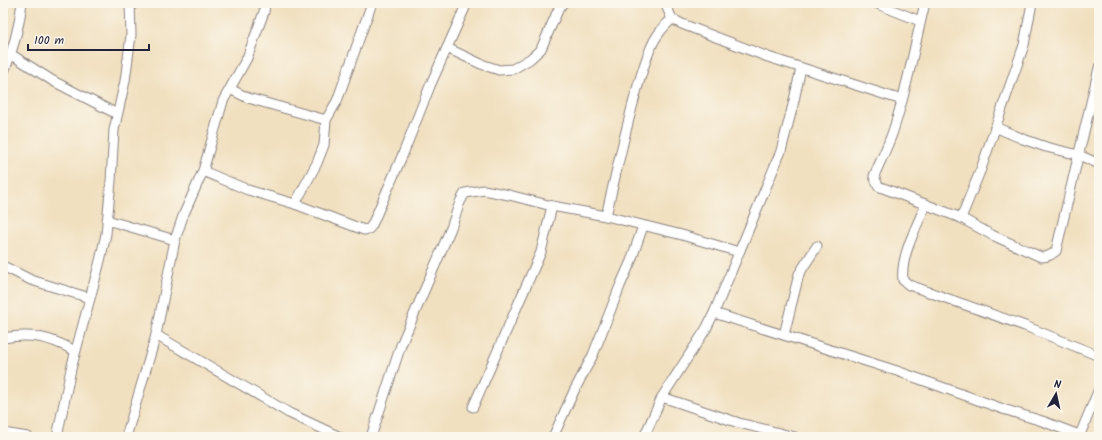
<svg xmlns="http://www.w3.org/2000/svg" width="1102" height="440" font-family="Kalam,sans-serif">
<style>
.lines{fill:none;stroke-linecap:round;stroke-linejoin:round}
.street-casing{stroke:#8a817e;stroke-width:11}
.street{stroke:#fff;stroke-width:9}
</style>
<rect width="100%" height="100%" fill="#fbf7ec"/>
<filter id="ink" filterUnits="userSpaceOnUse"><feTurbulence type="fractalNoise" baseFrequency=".025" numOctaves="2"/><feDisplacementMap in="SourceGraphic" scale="8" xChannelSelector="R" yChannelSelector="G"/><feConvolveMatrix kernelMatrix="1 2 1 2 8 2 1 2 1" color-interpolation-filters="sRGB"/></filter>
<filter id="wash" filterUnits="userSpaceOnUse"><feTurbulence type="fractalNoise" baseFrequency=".012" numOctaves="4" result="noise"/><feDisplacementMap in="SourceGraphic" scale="16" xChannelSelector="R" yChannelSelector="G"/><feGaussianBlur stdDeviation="0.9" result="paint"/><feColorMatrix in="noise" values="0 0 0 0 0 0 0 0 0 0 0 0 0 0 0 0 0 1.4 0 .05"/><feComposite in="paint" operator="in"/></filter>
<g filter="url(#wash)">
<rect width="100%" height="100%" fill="#f1e0c0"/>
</g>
<g filter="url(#ink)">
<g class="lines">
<defs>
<g id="street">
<path d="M372 3 337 101 326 120 324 145 317 163 295 204 364 230 369 229 372 225 403 154 430 86 467 3"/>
<path d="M665 3 672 19 682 24 768 57 902 100"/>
<path d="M875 3 920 21"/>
<path d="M925 3C914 47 907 91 892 134 887 148 880 162 874 176L878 186 961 218 992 235 1041 257C1048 257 1051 255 1056 251L1099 68"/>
<path d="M447 48 481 64 499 70 513 69 530 59 541 49 559 8 563 3"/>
<path d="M12 55 53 81 117 114"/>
<path d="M3 74C13 51 19 28 22 3"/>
<path d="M230 89 248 98 326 120"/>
<path d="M995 127 1023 139 1046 147 1079 155 1099 164"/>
<path d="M203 171 248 190 295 204"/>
<path d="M926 204C917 226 900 257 903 280L909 285 1025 326 1099 356"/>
<path d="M606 216C616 174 625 131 637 89 642 73 646 56 654 41 659 32 664 26 672 19"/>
<path d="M961 218 981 169 1024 45 1032 3"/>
<path d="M107 220 175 240"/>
<path d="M3 266 31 280 90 298"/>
<path d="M714 313 897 371 1003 409 1042 421 1079 435"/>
<path d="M156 335 289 413 340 437"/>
<path d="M784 335 799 274 817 246"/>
<path d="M3 338C31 333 50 337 75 351"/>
<path d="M662 397 739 423 795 437"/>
<path d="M473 407 541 252 552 206"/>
<path d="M3 433 28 437"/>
<path d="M57 437 71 369 100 261 106 234 111 181 114 130 125 81 131 35 130 3"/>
<path d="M126 437 156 335 175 240 183 216 203 171 223 101 247 58 264 12 265 3"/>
<path d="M371 437 401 345 451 228 460 202 465 193 484 190 509 195 552 206 606 216 682 235 739 252"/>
<path d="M553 437 574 391 593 355 620 286 631 261 643 226"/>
<path d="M644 437 662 397 706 329 714 313 781 151 793 105 801 68"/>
<path d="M1079 437 1099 389"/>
</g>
</defs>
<!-- street casing -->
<use href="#street" class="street-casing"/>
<!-- street -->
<use href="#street" class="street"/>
</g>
</g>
<!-- margin -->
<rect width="1102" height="440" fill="none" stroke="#fbf7ec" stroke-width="16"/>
<!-- north arrow -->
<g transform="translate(1056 394) rotate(9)" stroke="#fbf7ec" stroke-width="3" paint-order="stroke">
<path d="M0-3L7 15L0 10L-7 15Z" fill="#22223b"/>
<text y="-6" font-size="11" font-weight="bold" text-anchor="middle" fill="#22223b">N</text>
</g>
<!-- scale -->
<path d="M28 44v6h121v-6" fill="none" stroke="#22223b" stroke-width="2"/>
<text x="34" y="44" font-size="12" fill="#22223b" stroke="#fbf7ec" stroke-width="3" paint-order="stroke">100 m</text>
</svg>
